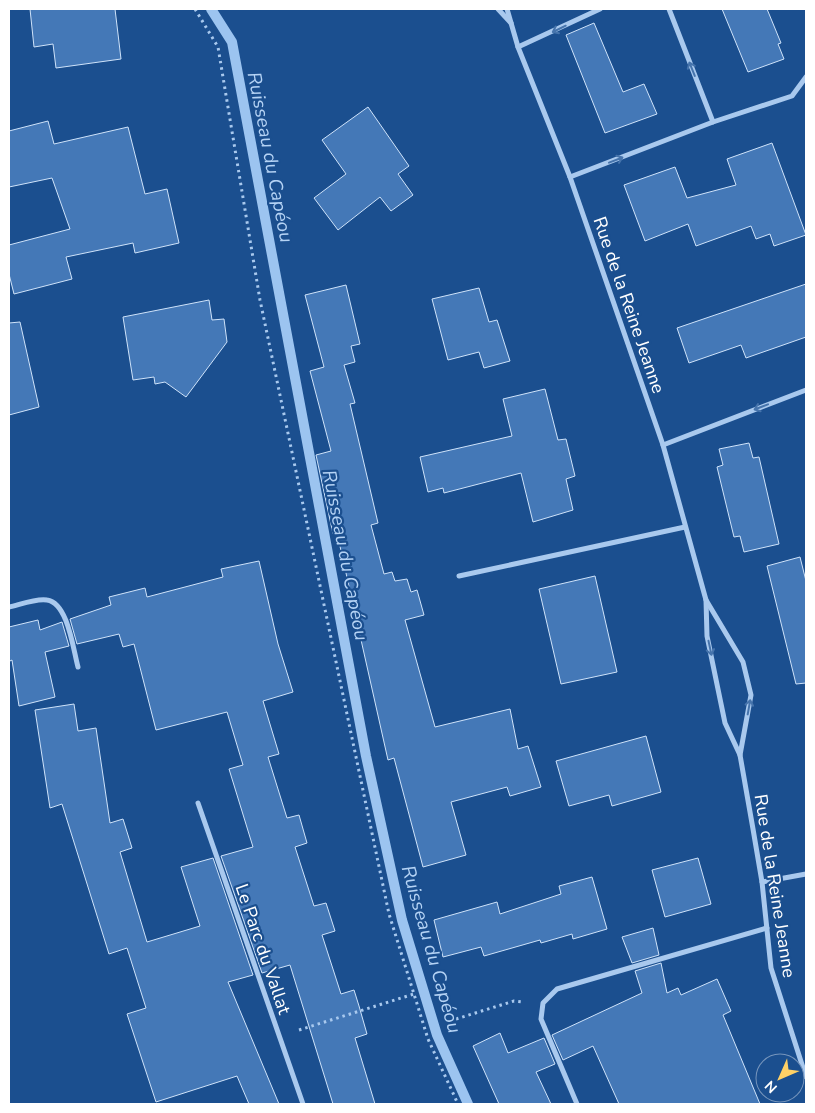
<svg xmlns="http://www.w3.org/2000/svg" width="815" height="1113" font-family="'Nunito Sans',sans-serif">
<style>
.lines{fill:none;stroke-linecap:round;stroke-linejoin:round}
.stream{stroke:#9cc4f0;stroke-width:10}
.building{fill:#4478b7;stroke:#cfe3fa}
.path{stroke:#a9c9ee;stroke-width:3;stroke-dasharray:2.5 4;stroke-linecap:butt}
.street{stroke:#a9c9ee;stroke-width:5}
.oneway{stroke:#4674ac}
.labels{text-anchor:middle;stroke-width:4.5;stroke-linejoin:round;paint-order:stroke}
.street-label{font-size:18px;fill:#fff;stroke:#1b4f8f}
.water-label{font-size:19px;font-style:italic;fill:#b5d3f5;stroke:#1b4f8f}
</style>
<rect width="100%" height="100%" fill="#1b4f8f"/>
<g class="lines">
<!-- stream -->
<path class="stream" d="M211 9 232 42 366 756 402 920 437 1035 468 1104"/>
</g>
<!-- building -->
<g class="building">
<path d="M30 9H115L121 59 56 68 53 44 34 47Z"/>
<path d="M722 9H767L781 43 778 44 784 59 748 72Z"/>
<path d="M594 23 623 92 644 84 657 114 605 133 566 35Z"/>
<path d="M368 107 409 166 398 174 413 195 391 211 380 197 338 230 314 198 346 174 322 140Z"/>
<path d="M48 121 54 144 128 127 145 194 167 189 179 243 135 253 133 243 66 257 72 279 14 294 9 274V245L70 229 52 178 9 187V131Z"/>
<path d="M772 143 806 235 774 246 770 234 756 239 751 226 696 246 688 224 645 241 624 185 675 167 687 198 736 185 727 159Z"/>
<path d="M806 284V337L746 358 741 345 689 363 677 328Z"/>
<path d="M346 285 360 344 351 346 355 362 344 365 355 403 350 404 378 523 371 525 384 574 392 572 395 581 407 579 411 592 417 590 424 615 405 620 435 727 510 709 518 749 528 746 541 787 510 796 507 787 451 802 466 855 423 867 394 758 388 760 337 533 333 534 316 455 331 451 310 371 324 367 305 295Z"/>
<path d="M479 288 489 322 497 320 510 361 484 368 479 352 448 360 432 299Z"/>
<path d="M209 300 212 320 224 319 227 342 186 397 165 382 155 384 154 377 133 380 123 317Z"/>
<path d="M20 322 39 407 9 415V323Z"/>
<path d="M545 389 558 440 566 439 575 476 566 479 573 510 533 522 521 473 444 493 443 488 428 492 420 457 512 436 503 399Z"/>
<path d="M749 443 753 458 759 457 779 544 744 552 740 536 734 537 717 467 723 465 719 449Z"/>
<path d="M800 557 806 581V683L796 684 767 566Z"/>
<path d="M259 561 278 644 293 692 263 701 279 754 268 757 287 818 299 815 307 843 295 847 314 906 326 903 335 931 322 935 341 994 354 990 359 1006 367 1034 355 1038 375 1104H333L290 965 262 973 221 856 253 847 229 769 243 765 227 712 156 730 134 644 123 647 119 634 77 644 70 619 111 605 109 597 145 588 147 597 223 577 221 569Z"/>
<path d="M595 576 617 672 561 684 539 589Z"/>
<path d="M38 620 40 630 62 622 69 646 45 652 55 697 19 706 12 660 10 661 9 658V627Z"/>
<path d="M74 704 78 731 96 728 110 823 123 819 132 848 120 852 147 942 200 926 181 867 213 858 253 975 228 982 279 1104H249L237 1076 156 1102 127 1014 146 1008 127 948 109 954 62 804 50 808 35 710Z"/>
<path d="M646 736 661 792 612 806 609 795 569 806 556 761Z"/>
<path d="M698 858 711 904 665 917 652 870Z"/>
<path d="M592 877 607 929 573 939 572 934 541 943 540 940 484 956 481 947 443 957 434 920 497 902 500 914 561 894 559 886Z"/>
<path d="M653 928 659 955 632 963 622 937Z"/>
<path d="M661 963 667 993 678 988 681 995 717 979 731 1011 723 1015 760 1104H619L593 1046 563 1060 552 1035 642 993 635 971Z"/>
<path d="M500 1033 508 1053 544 1038 555 1064 536 1072 551 1104H499L473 1046Z"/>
</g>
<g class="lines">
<!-- path -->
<g class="path">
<path d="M195 9 218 47 260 300 389 914 428 1039 458 1104"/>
<path d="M456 1019 514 1001 523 1002"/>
<path d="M299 1030 414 994"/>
</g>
<!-- street -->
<g class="street">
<path d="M498 9 511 23"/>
<path d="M507 9 518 47 570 177 663 445 706 600 707 636 725 723 740 755 753 829 762 882 771 968 806 1077"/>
<path d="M518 47 600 9"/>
<path d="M713 122 792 96 806 77"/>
<path d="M570 177 713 122 669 9"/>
<path d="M663 445 806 390"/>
<path d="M459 576 685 527"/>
<path d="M706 600 743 662 751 695 740 755"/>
<path d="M9 607C19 605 36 598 47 600 68 603 73 649 78 667"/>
<path d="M198 803 303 1104"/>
<path d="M762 882 806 874"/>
<path d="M577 1104 541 1019 543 1003 557 989 767 928"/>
</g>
</g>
<!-- one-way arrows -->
<defs><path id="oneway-shaft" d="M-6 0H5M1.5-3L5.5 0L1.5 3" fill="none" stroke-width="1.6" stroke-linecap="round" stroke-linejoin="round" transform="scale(1.25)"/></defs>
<g class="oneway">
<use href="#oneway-shaft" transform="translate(559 29) rotate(154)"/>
<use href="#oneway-shaft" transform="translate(692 69) rotate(-112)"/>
<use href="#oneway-shaft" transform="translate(616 160) rotate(-21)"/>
<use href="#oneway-shaft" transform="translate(761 407) rotate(159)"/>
<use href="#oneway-shaft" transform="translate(710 648) rotate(78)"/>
<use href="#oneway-shaft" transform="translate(749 707) rotate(-80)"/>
</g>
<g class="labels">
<!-- street labels -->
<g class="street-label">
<text transform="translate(629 305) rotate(71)" y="6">Rue de la Reine Jeanne</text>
<text transform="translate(775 886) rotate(81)" y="6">Rue de la Reine Jeanne</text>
<text transform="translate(263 949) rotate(71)" y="6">Le Parc du Vallat</text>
</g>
<!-- water labels -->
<g class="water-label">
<text transform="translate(271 157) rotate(79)" y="7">Ruisseau du Capéou</text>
<text transform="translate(346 555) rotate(79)" y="7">Ruisseau du Capéou</text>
<text transform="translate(432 949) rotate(74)" y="7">Ruisseau du Capéou</text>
</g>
</g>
<!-- border -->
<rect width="815" height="1113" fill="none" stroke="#ffffff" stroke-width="20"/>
<!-- north arrow -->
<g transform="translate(780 1078) rotate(225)"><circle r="24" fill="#1b4f8f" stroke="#7695bc"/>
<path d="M0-4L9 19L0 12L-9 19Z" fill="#ffd166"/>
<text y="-8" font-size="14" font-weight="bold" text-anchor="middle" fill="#ffffff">N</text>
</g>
</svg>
